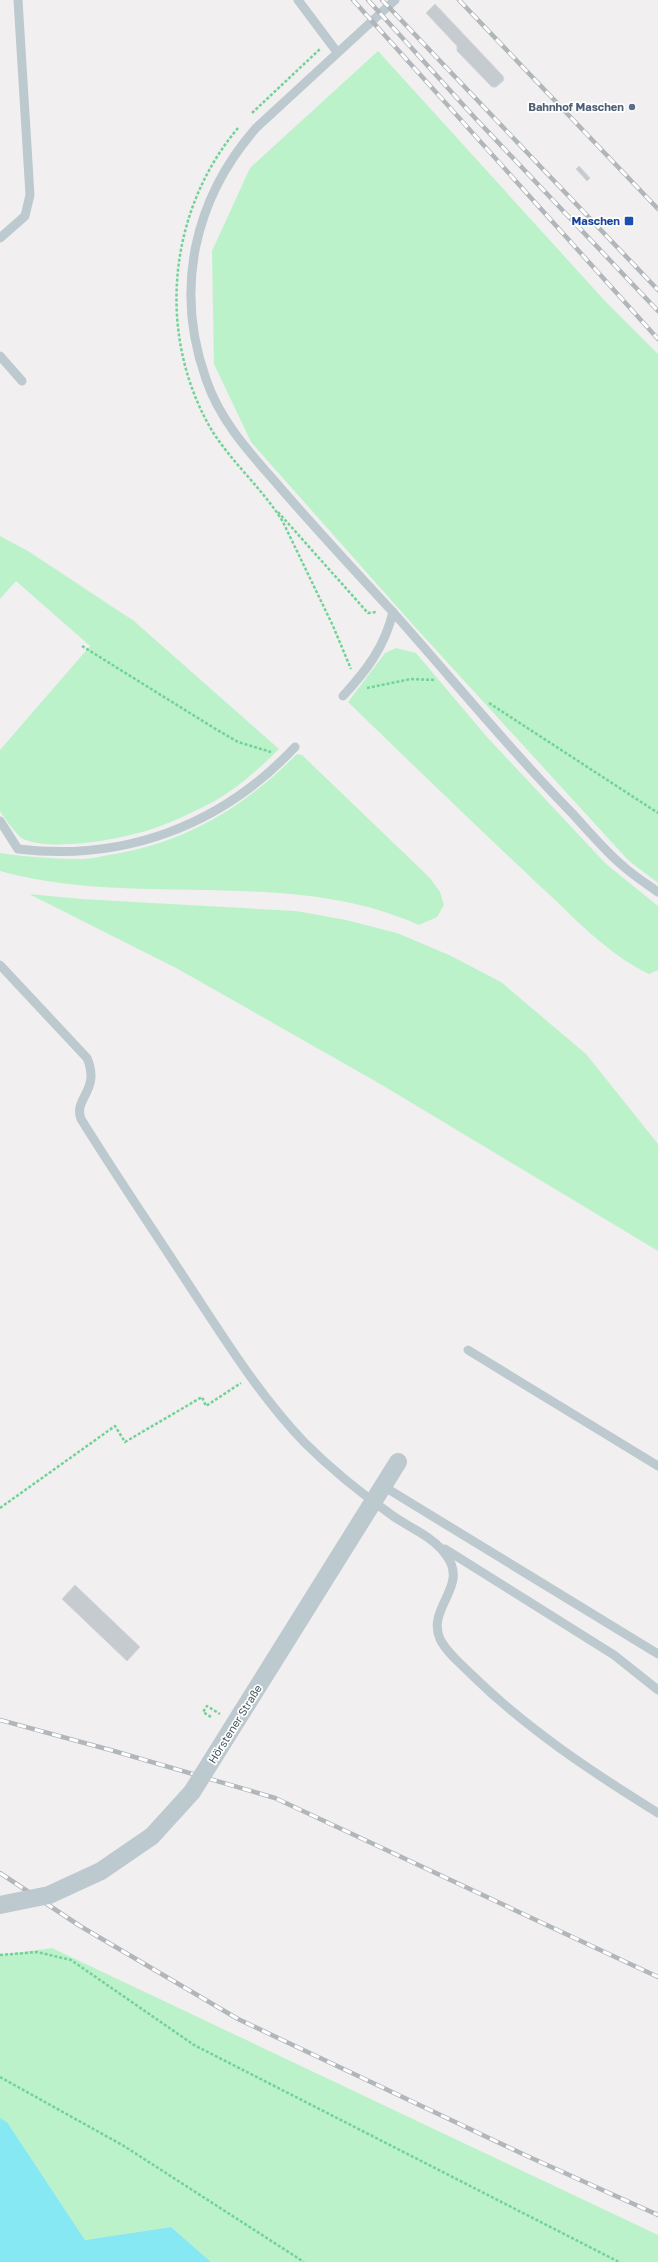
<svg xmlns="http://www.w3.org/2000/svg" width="658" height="2262" font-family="'Golos Text',sans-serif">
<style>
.green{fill:#bbf2ca}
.water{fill:#85e8f2}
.building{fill:#c6cbcf;stroke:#d3d7db}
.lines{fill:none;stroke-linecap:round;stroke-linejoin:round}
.path{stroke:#71d397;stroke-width:2.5;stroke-dasharray:3 2;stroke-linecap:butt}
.service{stroke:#bcc9cf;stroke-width:9}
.rail-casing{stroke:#b1b6ba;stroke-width:4.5}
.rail{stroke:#fff;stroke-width:3;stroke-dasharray:9;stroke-linecap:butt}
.minor-bridge{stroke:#bcc9cf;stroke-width:18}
.service-dot{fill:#5c6f8a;stroke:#fff;stroke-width:1.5}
.transit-dot{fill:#1a4fb4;stroke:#fff;stroke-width:1.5}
.labels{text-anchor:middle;stroke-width:3.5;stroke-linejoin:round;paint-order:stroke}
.service-label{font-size:11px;font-weight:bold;fill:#4e5e75;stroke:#fff;text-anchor:end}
.transit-label{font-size:11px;font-weight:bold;fill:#164399;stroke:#fff;text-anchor:end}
.street-label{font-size:11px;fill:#46565e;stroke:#fff}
</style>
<rect width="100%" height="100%" fill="#f2eff0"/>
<!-- green -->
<g class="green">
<path d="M378 51 605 301 658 354V883L628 860 415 627 251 442 214 364 212 251 250 168Z"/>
<path d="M0 536 28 551 134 621 279 749C259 769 238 788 213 802 193 812 173 822 152 829 122 839 53 852 23 839 18 836 3 817 0 811 0 803 0 761 0 750L90 646 16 581 0 599Z"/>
<path d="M396 648 416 653 487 737 606 864 658 906V970L649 974C607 954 575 918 541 887 476 826 412 764 348 702L385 653Z"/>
<path d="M297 754 302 755 430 878 440 892 444 905 437 917 419 925C288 866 135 909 0 871V853C27 857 55 859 82 859 93 859 105 855 115 854 189 841 245 806 297 754Z"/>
<path d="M29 894 81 899 296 911 346 920 397 933 449 955 501 982 586 1054 658 1144V1251L382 1085 178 969Z"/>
<path d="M52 1948 658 2235V2262H211L171 2227 85 2240 7 2122 0 2118V1955Z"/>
</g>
<!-- water -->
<path class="water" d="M0 2118 7 2122 85 2240 171 2227 211 2262H0Z"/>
<!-- building -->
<g class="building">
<path d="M435 4 503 76 504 80 496 87H492L457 51V46L426 13Z"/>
<path d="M579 166 590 178 587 181 576 169Z"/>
<path d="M75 1585 140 1647 127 1661 62 1599Z"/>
</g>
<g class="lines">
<!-- path -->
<g class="path">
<path d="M252 113 320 49"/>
<path d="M238 128C168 211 156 334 211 429 231 462 263 489 283 522L333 626 351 669"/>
<path d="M278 512 368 613 376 612"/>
<path d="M82 646 214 728 238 742 271 752"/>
<path d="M367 688 411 679 435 680"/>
<path d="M489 703 658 813"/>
<path d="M0 1508 115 1426 125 1442 202 1397 206 1406 241 1383"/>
<path d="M211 1717 203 1712 207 1706 220 1714"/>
<path d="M0 1955 37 1952 71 1960 194 2045 619 2262"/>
<path d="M0 2077 124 2146 304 2262"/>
</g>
<!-- service -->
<g class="service">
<path d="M298 0 337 52"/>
<path d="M395 0 256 128C194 199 174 289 206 379 220 421 250 453 278 485 315 528 353 569 391 610 451 677 507 747 570 811 587 829 604 850 623 866 634 876 647 884 658 892"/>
<path d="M0 238 25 216 30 195 18 0"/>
<path d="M0 356 22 381"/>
<path d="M343 696C367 670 385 646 393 612"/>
<path d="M0 821 18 849C125 862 222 825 295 747"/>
<path d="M0 965 87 1058C101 1091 73 1098 81 1119 115 1174 152 1228 187 1282 224 1338 259 1395 305 1443 332 1470 362 1494 393 1516 410 1528 434 1537 446 1555 470 1586 426 1608 440 1639 447 1653 461 1664 472 1675 527 1729 592 1772 658 1813"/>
<path d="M468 1350 658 1466"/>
<path d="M383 1486 658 1654"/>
<path d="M445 1549 614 1655 658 1690"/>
</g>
<defs>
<g id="rail">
<path d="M353 0 658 339"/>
<path d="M368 0 476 119 658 311"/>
<path d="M382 0 658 290"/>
<path d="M459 0 658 209"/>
<path d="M0 1720 114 1751 275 1798 658 1977"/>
<path d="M0 1873 80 1926 238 2019 527 2156 658 2215"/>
</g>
</defs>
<!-- rail casing -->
<use href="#rail" class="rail-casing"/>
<!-- rail -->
<use href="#rail" class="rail"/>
<!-- minor-bridge -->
<path class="minor-bridge" d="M0 1905 49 1895 101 1871 152 1836 192 1792 398 1462"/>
</g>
<!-- markers -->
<circle class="service-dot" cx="632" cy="107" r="4"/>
<rect class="transit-dot" x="624" y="216" width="10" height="10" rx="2"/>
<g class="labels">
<!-- service labels -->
<g class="service-label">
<text x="624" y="111">Bahnhof Maschen</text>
</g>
<!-- transit labels -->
<g class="transit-label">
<text x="620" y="225">Maschen</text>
</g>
<!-- street labels -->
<g class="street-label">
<text transform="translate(235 1724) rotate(-58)" y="4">Hörstener Straße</text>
</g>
</g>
</svg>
